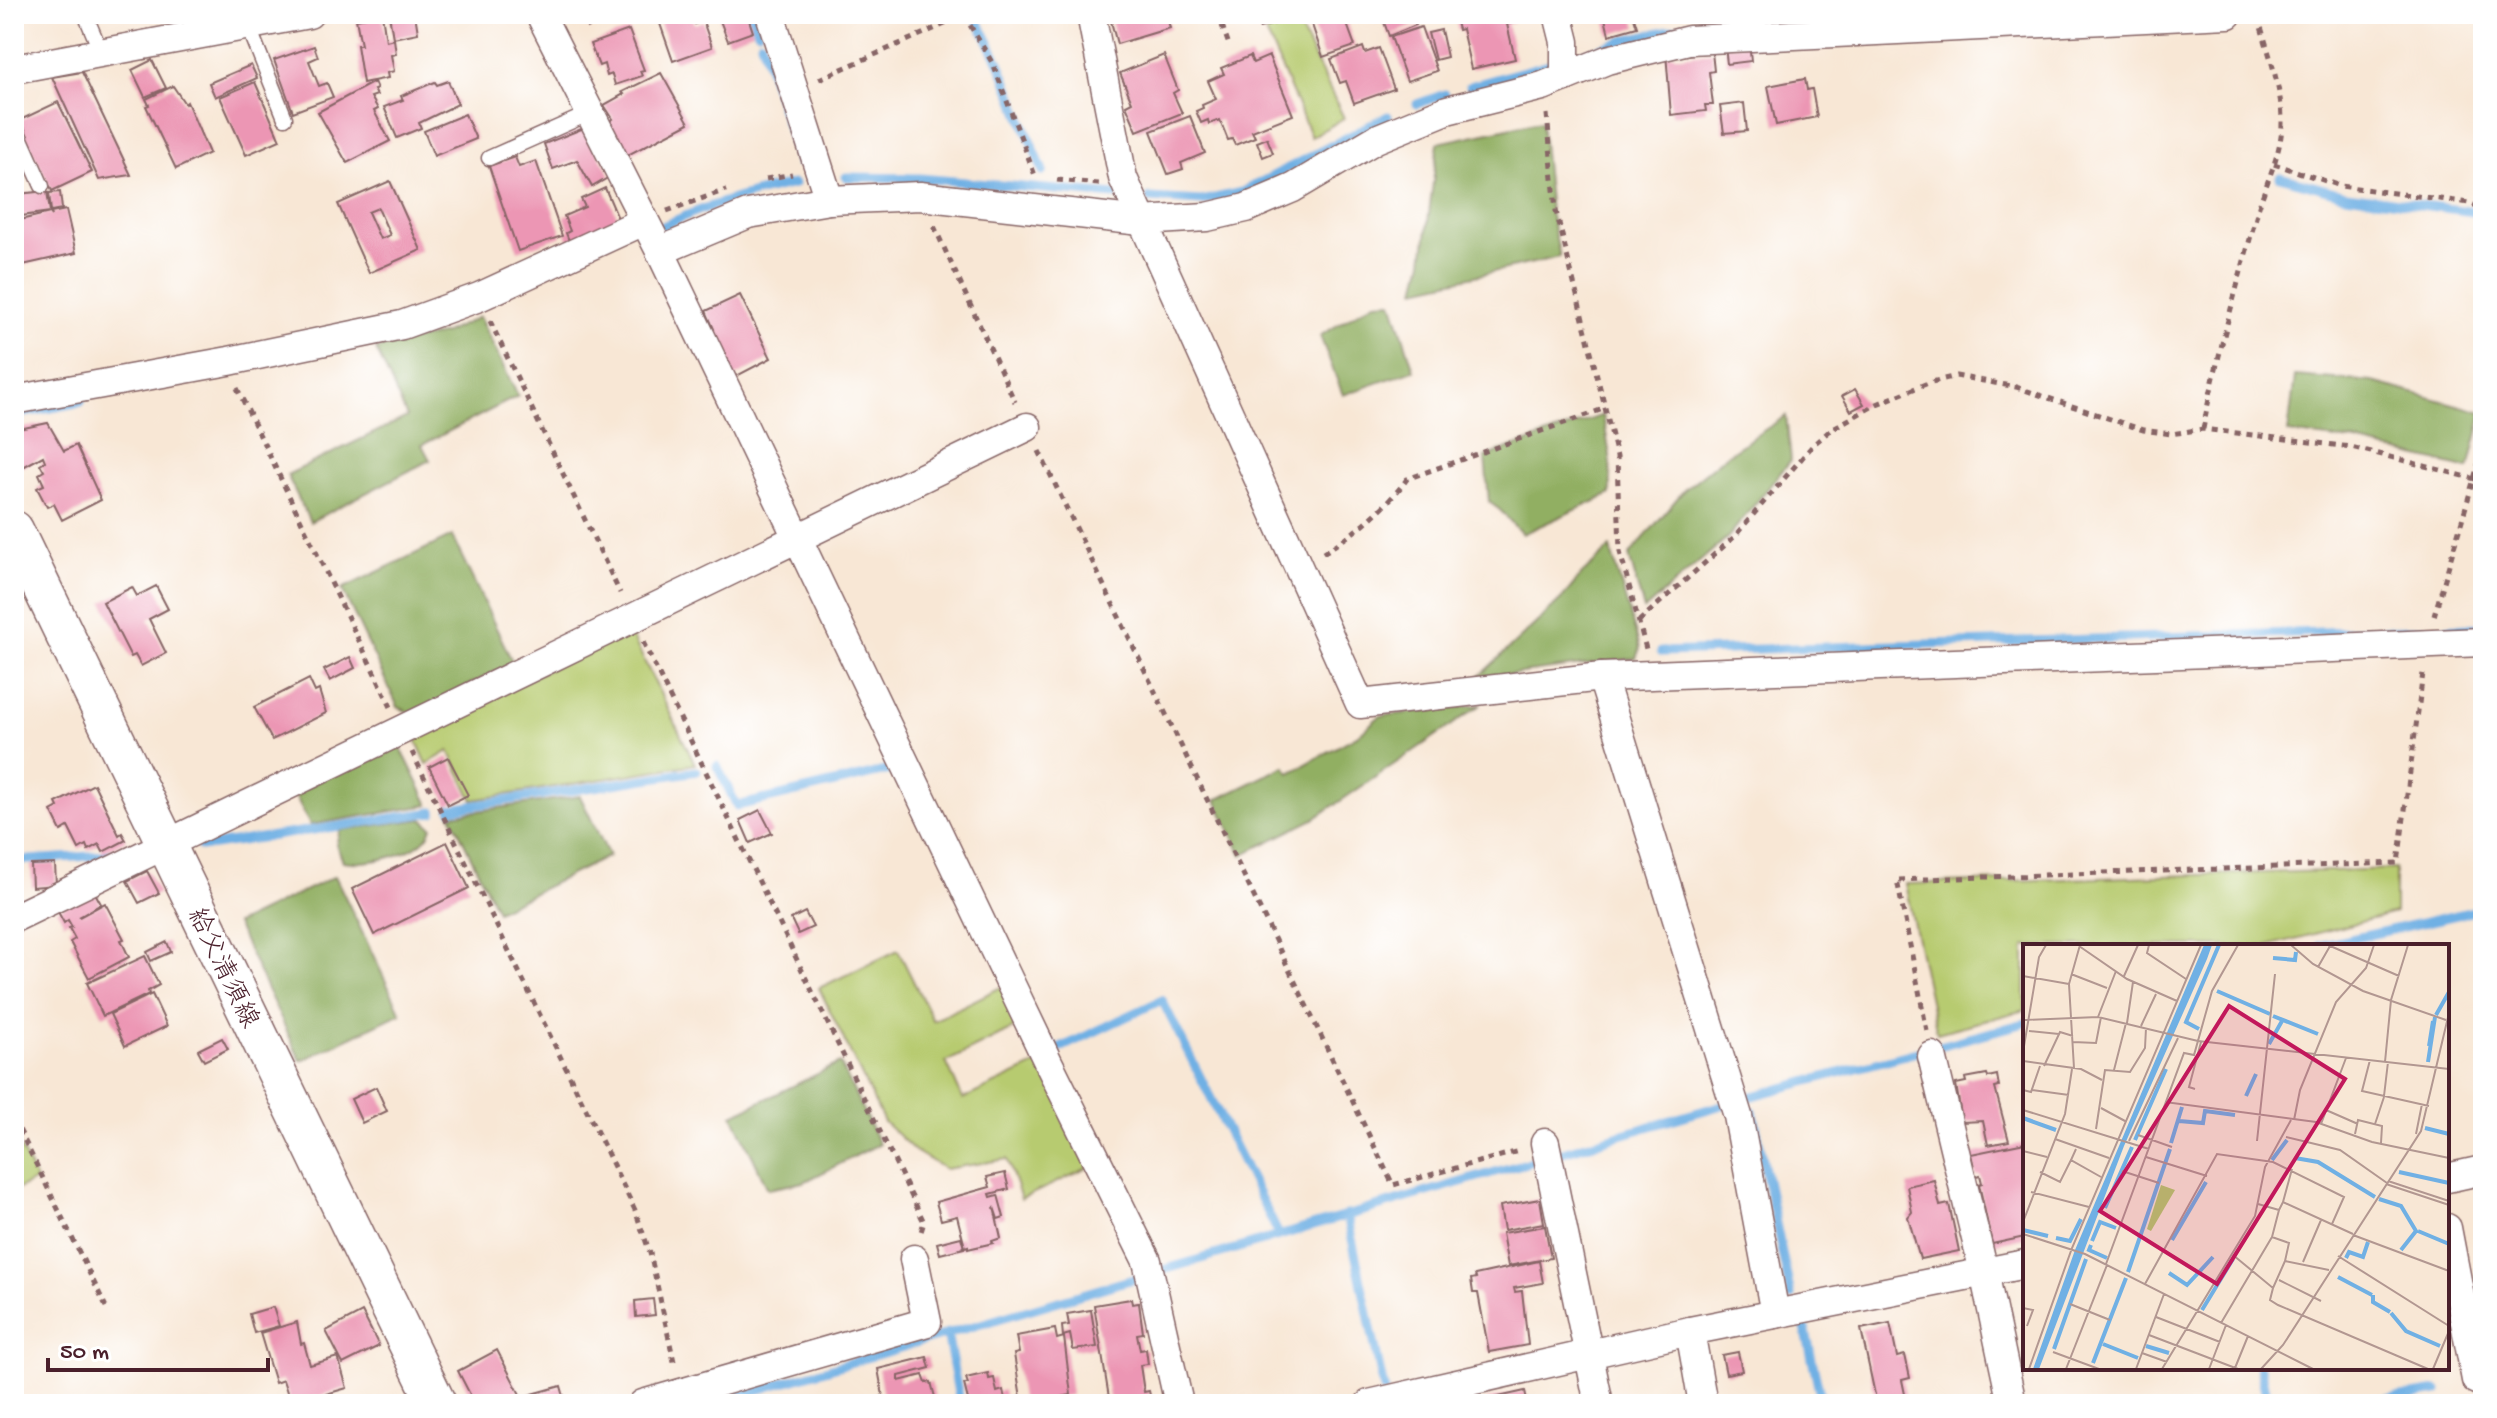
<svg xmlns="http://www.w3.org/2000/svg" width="2497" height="1418" font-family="'Gochi Hand','Klee One',sans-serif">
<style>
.green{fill:#b7cb6f;stroke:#80754d;stroke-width:2}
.forest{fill:#91af62;stroke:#6e6746;stroke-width:2}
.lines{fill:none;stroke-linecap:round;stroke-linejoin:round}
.stream{stroke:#70b0e4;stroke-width:9}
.building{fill:#ec96b4;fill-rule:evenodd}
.lane-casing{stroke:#876566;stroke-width:17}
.street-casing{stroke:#876566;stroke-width:31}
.secondary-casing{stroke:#876566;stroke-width:41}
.path{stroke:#876566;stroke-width:5;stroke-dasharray:6 6;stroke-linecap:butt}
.lane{stroke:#fff;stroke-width:14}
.street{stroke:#fff;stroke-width:28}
.secondary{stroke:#fff;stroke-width:38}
.labels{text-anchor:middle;stroke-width:8;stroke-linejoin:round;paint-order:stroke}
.street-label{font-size:26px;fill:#4a1f2b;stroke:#fff}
.inset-river{fill:none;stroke:#70b0e4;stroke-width:4}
.inset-road{fill:none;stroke:#b29791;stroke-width:2}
.view{fill:#c2185b;fill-opacity:0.15;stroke:#c2185b;stroke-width:4}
.inset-edge{fill:none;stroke:#4a1f2b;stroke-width:4}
</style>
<rect width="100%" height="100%" fill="#fff"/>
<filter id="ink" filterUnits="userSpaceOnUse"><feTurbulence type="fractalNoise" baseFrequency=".0125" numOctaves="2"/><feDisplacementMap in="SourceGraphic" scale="16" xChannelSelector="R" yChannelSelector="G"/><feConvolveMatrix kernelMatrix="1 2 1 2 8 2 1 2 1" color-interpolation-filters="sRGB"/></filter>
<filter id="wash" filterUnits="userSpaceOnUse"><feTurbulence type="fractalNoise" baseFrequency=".006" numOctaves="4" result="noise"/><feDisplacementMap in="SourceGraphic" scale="32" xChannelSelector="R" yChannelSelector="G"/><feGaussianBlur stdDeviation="1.8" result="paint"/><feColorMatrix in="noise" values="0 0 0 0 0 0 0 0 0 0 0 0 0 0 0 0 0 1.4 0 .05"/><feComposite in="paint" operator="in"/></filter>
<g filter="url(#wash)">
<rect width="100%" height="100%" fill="#f8e7d5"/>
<!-- green -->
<g class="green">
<path d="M1275 14H1293L1344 118 1311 137 1265 30 1279 26Z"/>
<path d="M624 632 632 636 695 764 473 800 449 751 427 764 417 742 421 731Z"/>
<path d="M2395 869V913L2268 946H2025V1010L1937 1033 1905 884Z"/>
<path d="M898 950 933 1021 1005 985 1023 1024 946 1062 963 1099 1042 1062 1092 1166 1021 1199 1007 1159 945 1169 915 1151 884 1122 819 988Z"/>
<path d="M14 1134 36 1180 14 1191Z"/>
</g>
<!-- forest -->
<g class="forest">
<path d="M1541 121 1550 212 1560 257 1416 289 1423 261 1438 143Z"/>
<path d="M1392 301 1414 370 1343 395 1320 336 1375 302Z"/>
<path d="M479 317 518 396 422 445 430 460 310 522 287 475 407 417 376 349 445 333Z"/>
<path d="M2295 376 2373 382 2483 412 2469 469 2352 441 2288 433Z"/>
<path d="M1603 415 1610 456 1611 494 1522 534 1500 510 1489 502 1485 457Z"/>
<path d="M1786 416 1791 460 1729 536 1644 610 1629 556 1684 490 1728 454Z"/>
<path d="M452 536 513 663 412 714 398 707 342 589Z"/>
<path d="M1610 548 1640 648 1636 658 1476 679 1561 600 1582 574Z"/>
<path d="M1481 705 1314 819 1242 855 1216 800 1285 766 1290 773 1357 736 1380 716Z"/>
<path d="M388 746 401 748 429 805 310 825 294 793Z"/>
<path d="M580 796 609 856 497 911 451 815Z"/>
<path d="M423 819 432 827C425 854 368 866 343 861L336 845 340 830Z"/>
<path d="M335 876 401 1013 301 1061 236 924Z"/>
<path d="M840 1063 879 1144 804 1182 768 1189 733 1115Z"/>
</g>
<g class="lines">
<!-- stream -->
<g class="stream">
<path d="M752 14 758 31"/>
<path d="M977 19 998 60 1043 171"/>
<path d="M761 42 799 163"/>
<path d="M1573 57 1629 39 1693 25 1905 14"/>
<path d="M1470 86 1553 63"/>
<path d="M1417 104 1445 94"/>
<path d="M846 177 920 178 1115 195"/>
<path d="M2280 177 2346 195 2474 212 2483 216"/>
<path d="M1150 198 1202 201 1242 192 1388 116"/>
<path d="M659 228C703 206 747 194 794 184"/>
<path d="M14 415 81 402"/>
<path d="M2445 629 2483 627"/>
<path d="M1661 652 2424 629"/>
<path d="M717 766 737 806 898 768"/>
<path d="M451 809 697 771"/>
<path d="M201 847 433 812"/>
<path d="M14 861 122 854"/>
<path d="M2320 946 2483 909"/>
<path d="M1051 1044 1054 1051 1162 1000 1279 1235"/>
<path d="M1753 1111 1791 1296"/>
<path d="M1347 1215 1384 1389"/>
<path d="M1804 1323 1822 1404"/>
<path d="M947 1333 960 1404"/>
<path d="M2260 1368 2268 1404"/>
<path d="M710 1404 1749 1097 2025 1023"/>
<path d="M2359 1404 2438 1391"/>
</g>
</g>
<g id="blocks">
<!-- building -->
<g class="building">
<path d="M382 14 386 41 394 39 396 54 391 55 394 71 387 73 388 78 363 83 357 45H361L356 19Z"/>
<path d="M389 14H415L418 33 393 38Z"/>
<path d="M582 14H625L587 28Z"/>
<path d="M691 14 695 24 703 21 712 47 673 61 657 15Z"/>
<path d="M730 14H747L753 32 728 41 719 18Z"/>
<path d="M1109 14H1166L1170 28 1117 44Z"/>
<path d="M1254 14H1272L1275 24 1259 28Z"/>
<path d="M1313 14H1348L1351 23 1347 24 1355 46 1323 57 1309 16Z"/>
<path d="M1381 14H1412L1416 25 1389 36Z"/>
<path d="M1454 14H1511L1513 23 1507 24 1515 59 1471 69 1462 29 1458 30Z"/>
<path d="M1604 14H1633L1637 27 1609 35Z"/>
<path d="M1421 27 1437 71 1407 81 1391 37Z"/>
<path d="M629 30 644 70 640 71 642 76 615 85 612 74 607 76 604 64 599 66 590 44Z"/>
<path d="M1441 30 1447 57 1435 60 1428 33Z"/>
<path d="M1749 43 1751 61 1727 64 1725 46Z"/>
<path d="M314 46 318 57 309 61 319 86 327 83 333 97 293 112 274 60Z"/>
<path d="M1363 47 1365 53 1379 48 1394 89 1354 103 1346 81 1340 83 1331 59Z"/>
<path d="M1712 52 1714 71 1709 72 1713 105H1705L1706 111 1671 115 1666 53 1680 56Z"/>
<path d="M1164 55 1178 90 1173 93 1182 113 1137 131 1126 105 1132 102 1120 73Z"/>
<path d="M1250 56 1253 63 1269 56 1293 115 1252 131 1255 137 1235 145 1232 139 1228 140 1220 120 1209 124 1208 120 1201 123 1196 111 1203 108 1202 105 1216 99 1208 81 1224 74 1221 68Z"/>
<path d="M152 60 166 88 145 97 132 70Z"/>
<path d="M251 65 257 78 215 97 209 83Z"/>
<path d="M82 72 131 175 99 180 52 77Z"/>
<path d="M661 73 689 123 624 157 606 123 613 119 604 105 624 94 622 92Z"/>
<path d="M1805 79 1807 90 1812 89 1817 117 1776 125 1768 86Z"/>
<path d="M448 81 458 104 419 123 421 128 397 138 384 107 403 100 401 96 435 82 437 85Z"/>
<path d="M255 82 280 140 246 155 220 97Z"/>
<path d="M374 82 377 89 374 90 377 95 371 97 378 109 374 111 390 141 347 163 318 112Z"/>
<path d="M173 86 185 104 187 102 209 153 176 169 146 106 149 105 146 99Z"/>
<path d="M58 102 92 172 52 191 18 121Z"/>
<path d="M1744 103 1747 131 1724 133 1720 106Z"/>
<path d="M465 114 476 139 434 156 424 131Z"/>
<path d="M1190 116 1205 153 1181 163 1183 169 1168 174 1151 131Z"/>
<path d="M584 128 611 176 592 187 577 160 553 169 544 144Z"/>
<path d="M1267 138 1273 153 1263 157 1257 142Z"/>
<path d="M515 157 519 167 536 161 562 236 518 251 489 166Z"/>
<path d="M390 181 421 250 369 273 338 204ZM378 208 390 235 380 239 368 212Z"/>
<path d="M605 188 620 223 572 248 566 233 570 231 564 216 585 207 581 199Z"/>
<path d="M47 191 50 212 21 216 18 194Z"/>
<path d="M60 192 62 209 51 211 49 193Z"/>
<path d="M14 201 20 220 50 213 52 216 51 213 66 210 76 253 14 267Z"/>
<path d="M740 295 771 358 733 378 709 331 714 329 706 311Z"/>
<path d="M1855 389 1864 404 1851 411 1842 396Z"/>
<path d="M48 423 64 451 76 445 101 500 62 520 54 504 47 507 37 488 44 485 39 474 44 471 40 464 45 461 43 456 23 467 14 449V430Z"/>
<path d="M156 586 168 609 149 619 166 653 141 666 135 655 131 657 103 602 132 587 137 596Z"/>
<path d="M350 657 355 668 330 681 324 670Z"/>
<path d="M309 679 315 692 319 690 326 713 272 740 254 707Z"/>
<path d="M448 757 468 795 448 805 429 767Z"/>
<path d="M94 784 119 835 122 833 126 840 103 852 99 844 88 850 86 845 79 849 68 827 61 831 51 811 58 807 56 803Z"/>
<path d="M760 810 772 833 750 843 740 820Z"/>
<path d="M447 842 469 888 374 935 352 889Z"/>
<path d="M55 864 56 885 32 887 31 865Z"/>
<path d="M147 871 159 893 139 903 127 881Z"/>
<path d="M94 891 101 904 79 917 105 903 124 939 121 940 129 957 89 978 70 942 75 939 69 928 72 927 68 920 64 923 57 910Z"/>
<path d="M805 912 813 927 798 934 791 919Z"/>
<path d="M167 942 171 952 151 961 147 952Z"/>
<path d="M145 956 159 985 148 991 149 994 103 1016 87 983Z"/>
<path d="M152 994 167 1026 125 1046 110 1014Z"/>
<path d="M222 1038 228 1049 204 1061 198 1050Z"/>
<path d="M1987 1074 1988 1077 1997 1075 1999 1087 1995 1088 2009 1141 1988 1145 1983 1121 1962 1122 1956 1084 1966 1082 1965 1078Z"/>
<path d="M376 1087 387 1111 362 1123 351 1099Z"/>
<path d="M2025 1143V1237L1992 1244 1979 1184 1982 1183 1980 1175 1976 1176 1971 1154Z"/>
<path d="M1005 1173 1009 1189 990 1194 991 1197 998 1195 1004 1217 998 1219 994 1207 1001 1238 992 1241 993 1243 968 1249V1246L965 1247 957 1216 941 1220 936 1202 990 1187 987 1177Z"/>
<path d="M1934 1180 1940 1206 1949 1204 1959 1251 1920 1259 1908 1217 1912 1212 1907 1186Z"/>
<path d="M1540 1199 1544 1223 1504 1230 1500 1206Z"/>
<path d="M1545 1226 1551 1258 1508 1266 1502 1233Z"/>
<path d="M961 1237 964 1248 940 1254 937 1243Z"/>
<path d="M1539 1261 1543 1283 1514 1288 1515 1292 1522 1291 1528 1345 1489 1352 1478 1293H1473L1471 1279 1476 1278 1475 1275Z"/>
<path d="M653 1299 655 1315 636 1317 635 1301Z"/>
<path d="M1131 1299 1132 1304 1139 1303 1143 1333 1137 1334 1140 1350 1146 1349 1148 1364 1140 1365 1144 1392 1149 1391 1152 1404H1110L1094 1305Z"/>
<path d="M273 1307 279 1326 254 1333 249 1314Z"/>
<path d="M1091 1310 1097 1347 1073 1350 1070 1334 1063 1336 1062 1326 1069 1325 1067 1314Z"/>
<path d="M362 1312 379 1346 343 1364 326 1331Z"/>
<path d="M297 1322 301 1344 304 1343 310 1365 338 1357 347 1388 291 1404 283 1380 275 1383 260 1333Z"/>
<path d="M1890 1323 1897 1357 1905 1355 1910 1378 1902 1380 1906 1399 1877 1404 1861 1329Z"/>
<path d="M1055 1329 1057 1339 1064 1337 1071 1395 1060 1397 1061 1404H1022L1014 1354 1019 1353 1016 1336Z"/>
<path d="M497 1350 525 1404H475L458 1371Z"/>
<path d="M1738 1352 1742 1371 1726 1374 1722 1355Z"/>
<path d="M927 1357 930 1368 899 1376V1381L923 1375 926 1383 931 1382 936 1401 931 1404H878L877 1398 883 1396 878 1369Z"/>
<path d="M988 1373 989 1379 994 1378 997 1392 1003 1390 1006 1404H969L964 1384H968L966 1378Z"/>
<path d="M561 1386 566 1404H527L525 1396Z"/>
<path d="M1525 1391 1528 1404H1486L1485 1400Z"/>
</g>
</g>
</g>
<g filter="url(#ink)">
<use href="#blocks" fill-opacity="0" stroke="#876566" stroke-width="2"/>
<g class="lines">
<defs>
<g id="lane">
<path d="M85 14 101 52"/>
<path d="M248 25 285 118"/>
<path d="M14 123 42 186"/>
<path d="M489 158 588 114"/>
</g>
<g id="street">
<path d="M540 14 660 251 1048 1062 1147 1261 1179 1404"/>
<path d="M770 14 829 200"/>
<path d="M1091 14 1123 178 1360 704 1602 677 2483 642"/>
<path d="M1558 14 1565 42V77"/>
<path d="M14 69 309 14"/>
<path d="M660 251 748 214 829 200 920 196 1141 221 1207 217 1246 208 1293 188 1376 139 1447 110 1543 86 1607 60 1689 40 2228 14"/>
<path d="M14 400 229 361 402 325 479 297 644 221"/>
<path d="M1602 677 1738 1116 1775 1314"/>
<path d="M14 918 1027 427"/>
<path d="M1932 1056 1984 1272 2012 1404"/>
<path d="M1545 1143 1599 1404"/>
<path d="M2447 1178 2483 1170"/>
<path d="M2447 1228 2476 1380"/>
<path d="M1690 1331 1703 1404"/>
<path d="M643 1404 927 1322 914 1259"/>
<path d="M1369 1404 1690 1331 2025 1264"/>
</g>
<path id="secondary" d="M14 530 437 1404"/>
</defs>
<!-- lane casing -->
<use href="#lane" class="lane-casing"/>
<!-- street casing -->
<use href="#street" class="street-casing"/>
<!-- secondary casing -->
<use href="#secondary" class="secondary-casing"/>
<!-- path -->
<g class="path">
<path d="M1218 14 1229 45"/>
<path d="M964 15 993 64 1036 178"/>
<path d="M819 79 968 14"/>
<path d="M1547 114 1556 211 1617 456 1620 552 1646 649"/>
<path d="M2274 164 2341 186 2470 203 2483 209"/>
<path d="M766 179 792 174"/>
<path d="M1057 180 1099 184"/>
<path d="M667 211 726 190"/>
<path d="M934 226 1015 402"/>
<path d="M490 321 620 593"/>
<path d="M237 388 391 707"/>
<path d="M2203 429C2217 355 2238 283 2258 210 2266 182 2282 153 2282 122 2282 87 2267 50 2258 16"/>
<path d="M1039 451 1393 1185 1519 1151"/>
<path d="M1323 553C1355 533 1385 509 1407 479L1606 408"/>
<path d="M2434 616 2483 448"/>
<path d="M1639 621 1733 538 1814 444 1833 428 1877 404 1928 383 1956 376 2016 387 2143 430 2171 434 2203 429 2351 447 2483 481"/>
<path d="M643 642 924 1222 920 1235"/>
<path d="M412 752 635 1210 650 1253 675 1366"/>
<path d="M1927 1031 1897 880 2398 863 2423 673"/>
<path d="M14 1119 106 1307"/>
</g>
<!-- lane -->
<use href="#lane" class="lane"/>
<!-- street -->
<use href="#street" class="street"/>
<!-- secondary -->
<use href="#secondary" class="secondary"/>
</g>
</g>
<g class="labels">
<!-- street labels -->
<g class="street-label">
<text transform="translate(225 967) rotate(64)" y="9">給父清須線</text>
</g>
</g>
<!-- overview -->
<g transform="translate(2023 944)">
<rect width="426" height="426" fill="#f8e7d5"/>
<path d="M138 241 152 246 128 287 124 285Z" fill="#b7cb6f"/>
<path d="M181 1H189L184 15 101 202 16 425H10L52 306Z" fill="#70b0e4"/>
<path class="inset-river" d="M250 14 272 16 273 8M194 47 247 70M413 71 426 48M250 72 295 90M176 85 163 78 196 1M246 100 259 77M406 102 410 77M405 118 412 73M223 152 233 130M0 174 33 186M156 177 180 179 182 167 212 171M402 184 426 190M112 196 143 125M148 199 159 163M272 214 295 218 352 253M249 216 264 196M376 228 426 239M356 255 378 262 393 287 378 306M82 264 109 203M0 286 25 292M395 287 426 300M33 294 47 297 58 275M149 296 183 238M69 297 77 278 93 284M68 301 66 306 84 314M323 314 326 308 340 313 345 298M105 328 147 205M146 329 164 341 190 313M315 333 349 351M350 351V358L367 368M179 366 210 315M368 369 383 387 417 402M80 400 115 414M123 402 146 409M31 405 63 315M70 419 103 334"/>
<path class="inset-road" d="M126 1 124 9 163 35M268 1 290 20 340 47 423 76M305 1 376 32M56 2 104 35 154 57M295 23 307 2M48 30 84 44M0 32 46 40M101 32 115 1M75 73 93 27M0 76 75 73 175 97 426 125M104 79 110 38M118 82 133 50M6 87 36 90M50 98 73 99 78 73M0 108 16 13 23 1M347 116 339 147 406 162M0 117 58 125 79 136M362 118 368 56 385 1M21 122 37 88 50 92M51 124 46 40 57 1M91 126 103 79M172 145 166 143 178 98M0 146 8 148 17 122M9 146 46 151M361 152 365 118M142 158 293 178 349 198 426 214M78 164 102 177M0 166 126 205M303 166 335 180M271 176 277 146 313 58 343 24 351 1M298 180 323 114M352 180 361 153M73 185 82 126 107 128 122 104 123 84M332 190 335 176 359 182 358 199M393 190 399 160M115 191 149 203M263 193 317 206 364 239M32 195 86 214M106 197 155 94M234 197 252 30M53 205 48 216 78 233M0 207 24 213M123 213 184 232M99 227 136 239M17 228 37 238 48 216M365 237 426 257M363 240 426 261M8 248 66 263M260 258 269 225M235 260 256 266 260 258 330 290M0 278 42 170 49 125M0 290 62 310 290 425M330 291 426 327M249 293 256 266M210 311 250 344 247 356 255 361 405 425M315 312 426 382M280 318 298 276M83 320 161 109 171 111 189 47 215 1M256 336 298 357M122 340 194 210 250 218 321 253 309 280M250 344 262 317M47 360 87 376M0 364 10 366 4 382M133 373 197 398M198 379 249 293 266 299 262 317 306 326M126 391 215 425M30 408 76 425M119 409 144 418M212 424 225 392M6 425 49 304 178 1M43 425 84 321M113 425 141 350M139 425 232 272 242 223 268 176M186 425 203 381M238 425 260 401 398 187 426 69M410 425 426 387"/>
<path class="view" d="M206 62 322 135 194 340 77 267Z"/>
<rect width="426" height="426" class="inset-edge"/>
</g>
<!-- margin -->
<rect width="2497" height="1418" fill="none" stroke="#fff" stroke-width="48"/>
<!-- scale -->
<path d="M48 1358v12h220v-12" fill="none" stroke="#4a1f2b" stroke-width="4"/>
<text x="60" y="1358" font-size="24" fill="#4a1f2b" stroke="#ffffff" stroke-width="6" paint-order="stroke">50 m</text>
</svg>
